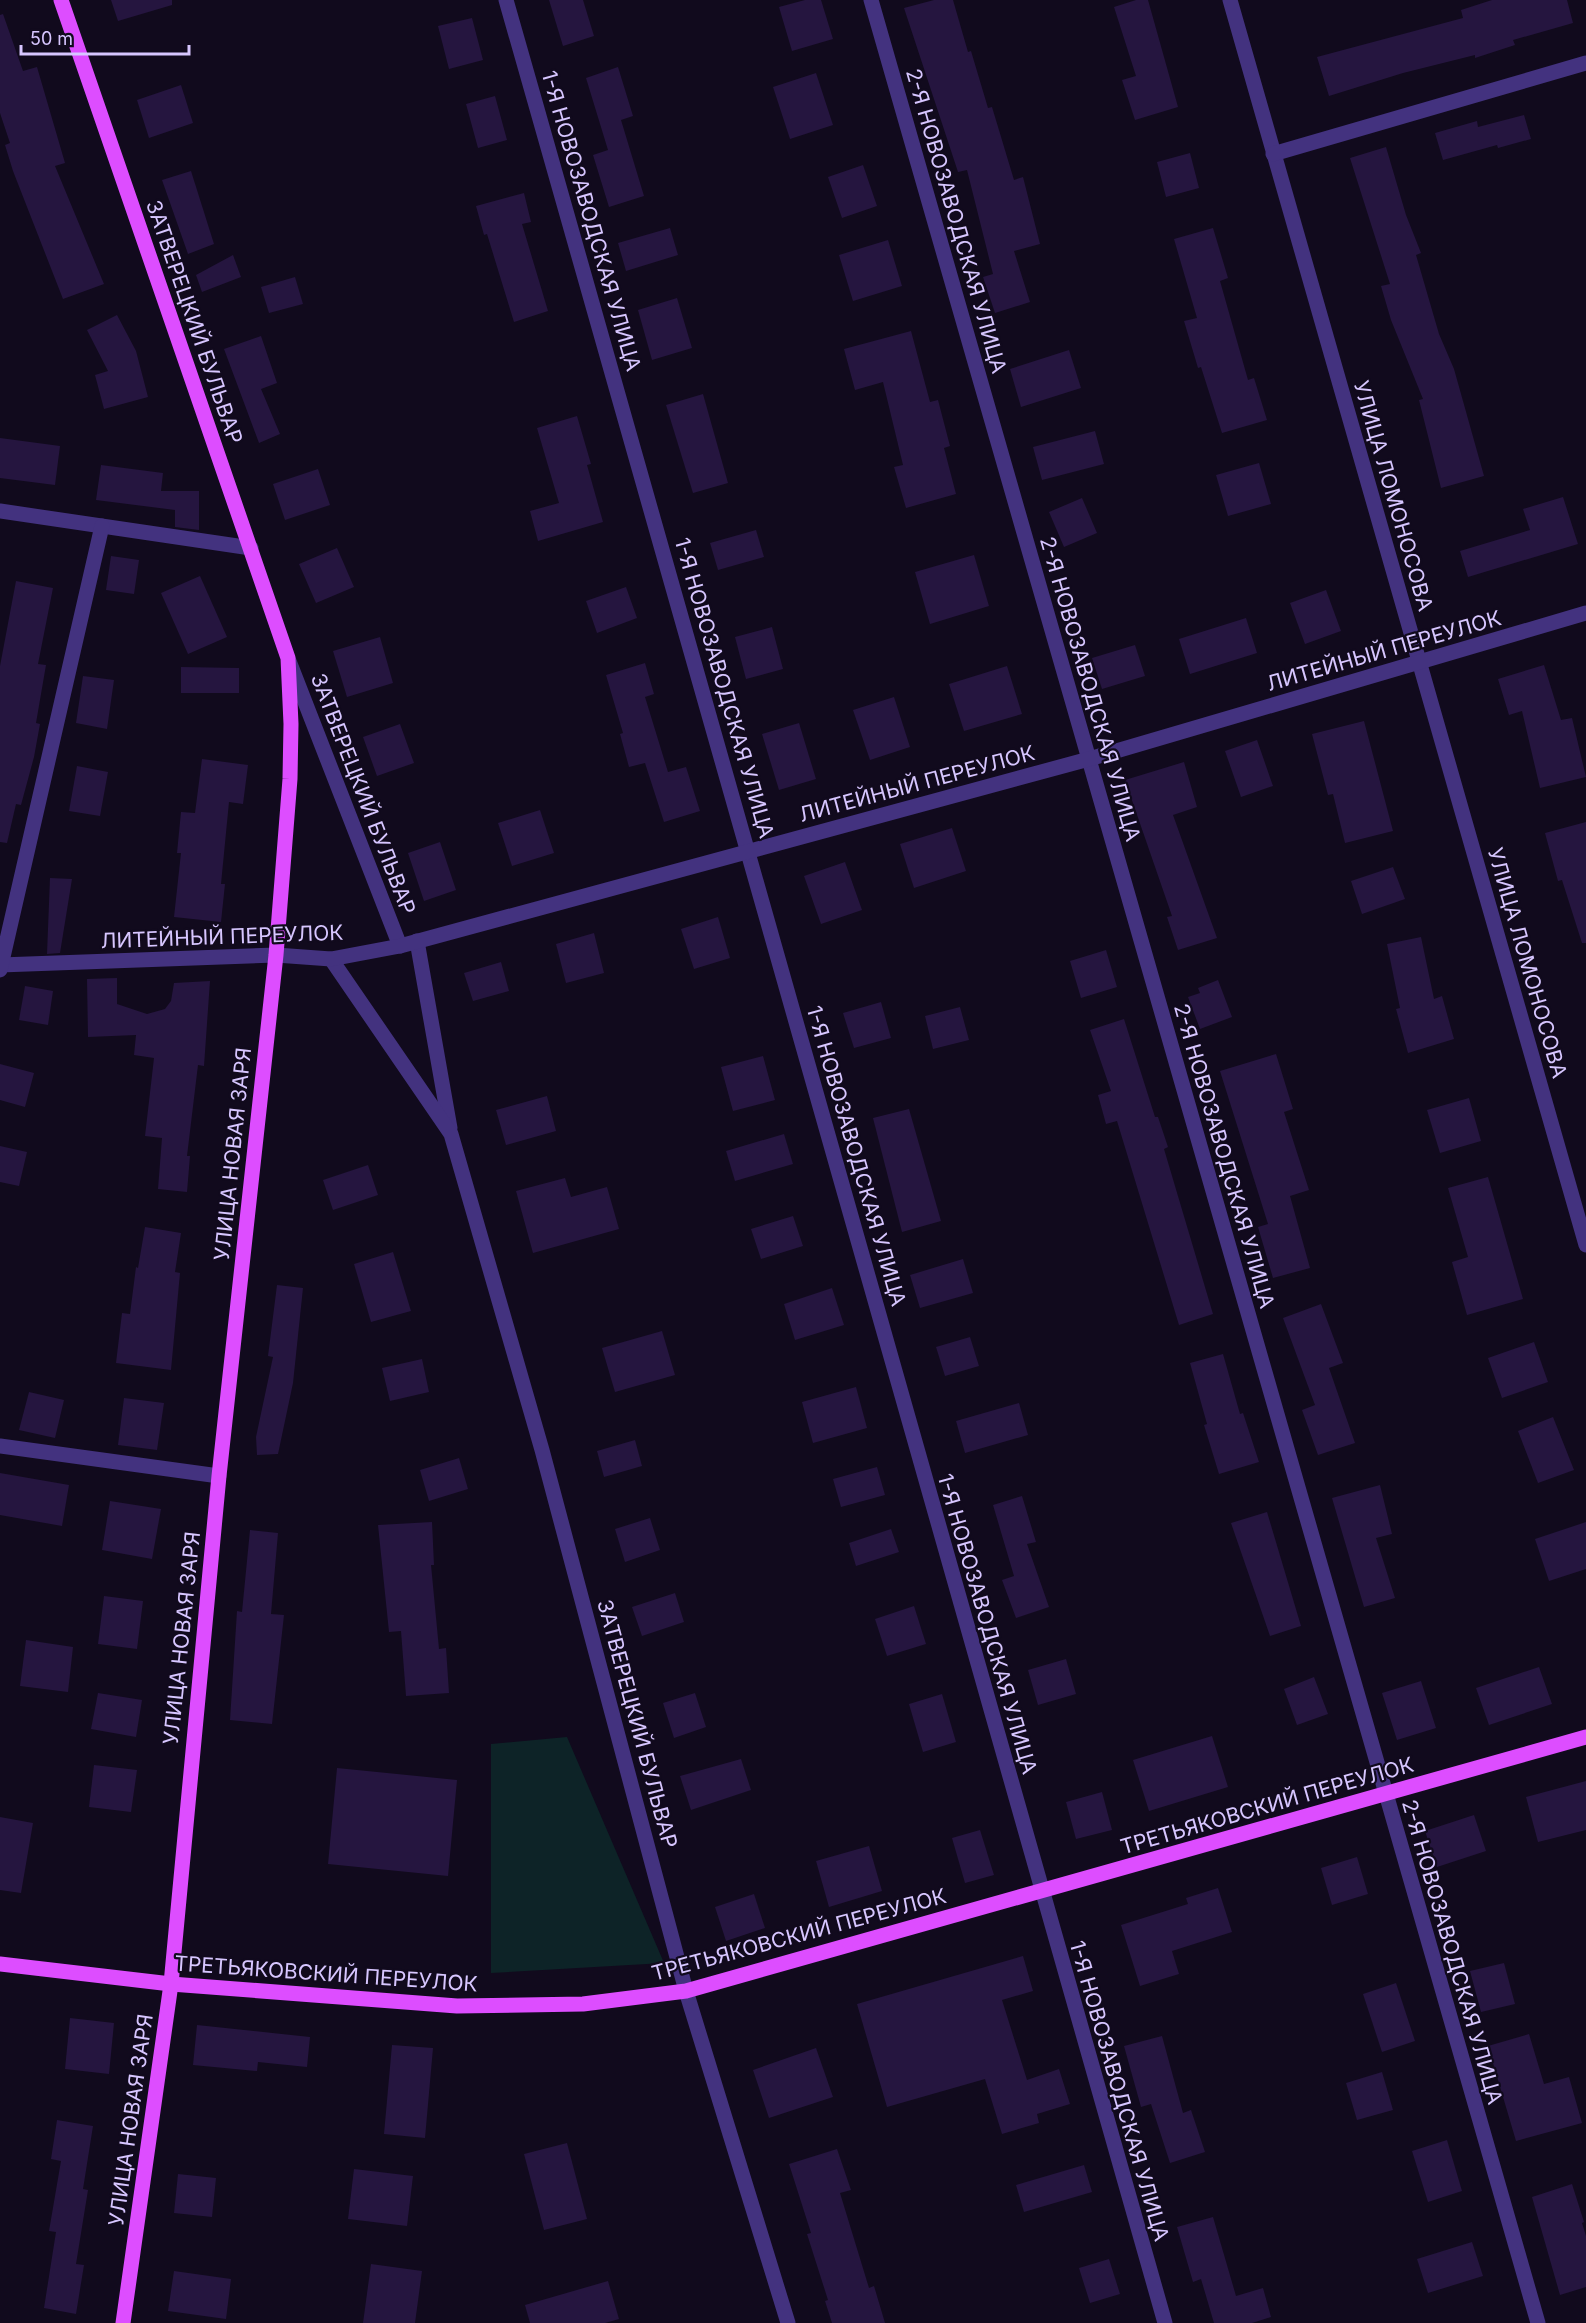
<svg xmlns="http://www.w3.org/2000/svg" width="1586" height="2323" font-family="Inter,sans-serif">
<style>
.green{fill:#0d2327}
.building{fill:#25153f}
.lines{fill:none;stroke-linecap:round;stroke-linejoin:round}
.minor{stroke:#43327f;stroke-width:15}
.primary{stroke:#dd4dff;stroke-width:15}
.labels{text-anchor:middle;stroke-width:4.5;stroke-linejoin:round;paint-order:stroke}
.street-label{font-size:21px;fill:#d7c6ff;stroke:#110a1d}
</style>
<rect width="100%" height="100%" fill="#110a1d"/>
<!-- green -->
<path class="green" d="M567 1737 664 1963 491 1973V1744Z"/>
<!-- building -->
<g class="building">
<path d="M111 0H172V5L118 21Z"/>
<path d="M549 0H583L594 36 563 46Z"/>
<path d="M805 0H821L833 39 792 51 779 7Z"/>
<path d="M934 0H953L968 52 971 51 988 108 992 107 1014 180 1023 177 1040 244 1014 251 1030 302 995 313 983 277 993 274 967 170 958 172 904 8Z"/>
<path d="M1136 0H1148L1178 107 1135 120 1122 80 1136 76 1114 7Z"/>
<path d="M1492 0H1567L1573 23 1513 40 1515 45 1475 58V55L1403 73 1329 96 1317 57 1463 18 1461 10Z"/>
<path d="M3 14 23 71 37 67 65 163 55 166 104 284 63 299 13 171 5 145 10 143 0 113V15Z"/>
<path d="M472 18 483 60 449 69 438 26Z"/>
<path d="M618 67 633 116 621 120 644 196 609 207 593 155 608 150 586 78Z"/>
<path d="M816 73 833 125 790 139 773 87Z"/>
<path d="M181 85 193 123 149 138 137 100Z"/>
<path d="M495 96 507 140 478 148 466 104Z"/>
<path d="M1524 115 1531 139 1498 148 1497 145 1443 160 1435 133 1477 121 1478 127Z"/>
<path d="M1386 147 1406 215 1421 253 1416 255 1439 334 1454 369 1484 476 1441 488 1419 400 1423 399 1391 320 1381 286 1390 284 1350 158Z"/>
<path d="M1190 153 1199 188 1166 197 1157 162Z"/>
<path d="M863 165 877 206 842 218 828 177Z"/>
<path d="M191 171 214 244 188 254 162 180Z"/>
<path d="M524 193 531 222 522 224 548 311 514 322 487 234 484 235 476 206Z"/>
<path d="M670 228 678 255 626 271 618 243Z"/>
<path d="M1213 228 1228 278 1220 281 1248 380 1254 378 1267 420 1222 433 1201 367 1198 368 1184 321 1197 318 1174 239Z"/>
<path d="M888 240 902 286 853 301 839 255Z"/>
<path d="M233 255 241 277 202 292 196 275Z"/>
<path d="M295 277 303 304 269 313 261 287Z"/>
<path d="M677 298 692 348 652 360 638 310Z"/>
<path d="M117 315 136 351 148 397 104 409 95 375 108 371 87 330Z"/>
<path d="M911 331 930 402 938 400 950 446 944 448 956 494 906 508 894 467 903 465 883 382 855 390 844 349Z"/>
<path d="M261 336 277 383 261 389 280 434 259 443 224 349Z"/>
<path d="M1069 350 1081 388 1021 407 1010 369Z"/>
<path d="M703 394 728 483 693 493 666 405Z"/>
<path d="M577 416 591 464 587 465 603 522 538 541 530 511 559 503 537 428Z"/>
<path d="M1095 431 1104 464 1042 480 1033 447Z"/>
<path d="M0 438 60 446 55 485 0 478Z"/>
<path d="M1259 463 1271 504 1228 516 1216 475Z"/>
<path d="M101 465 163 473 161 491H199V530L175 527V510L96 500Z"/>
<path d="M318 469 330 505 285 520 273 484Z"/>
<path d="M1563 497 1578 544 1468 577 1460 551 1530 530 1523 509Z"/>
<path d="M1082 498 1097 533 1064 547 1049 512Z"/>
<path d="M756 530 764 557 718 570 710 543Z"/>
<path d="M337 548 354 587 316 603 299 564Z"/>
<path d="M974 555 989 606 930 624 915 572Z"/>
<path d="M111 556 139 560 134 594 106 590Z"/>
<path d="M200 576 227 637 188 654 161 593Z"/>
<path d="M16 581 53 588 38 664 46 665 36 723 40 724 34 757 21 805 16 804 7 843 0 842V666Z"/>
<path d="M626 587 637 618 597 633 586 601Z"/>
<path d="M1326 590 1341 631 1305 644 1290 603Z"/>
<path d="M1246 618 1257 653 1190 674 1179 639Z"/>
<path d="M772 627 783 669 746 679 735 637Z"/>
<path d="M380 637 393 683 347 697 333 651Z"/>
<path d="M1135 645 1145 676 1102 689 1092 658Z"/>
<path d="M645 663 654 694 645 697 668 772 686 767 700 811 664 822 645 763 629 767 620 734 623 733 606 675Z"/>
<path d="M1544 665 1561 720 1572 718 1586 777 1540 788 1522 711 1509 715 1498 679Z"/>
<path d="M1007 666 1022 714 964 731 949 684Z"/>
<path d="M181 667 239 668V693H181Z"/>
<path d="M83 676 114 680 107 729 76 723Z"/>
<path d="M894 697 910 747 870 760 853 710Z"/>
<path d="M1364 721 1393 831 1345 843 1333 794 1328 795 1312 734Z"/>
<path d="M799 723 816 779 779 790 762 734Z"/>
<path d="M400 724 414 763 377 776 363 737Z"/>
<path d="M1257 740 1273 786 1241 797 1225 751Z"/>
<path d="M202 759 248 765 243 804 229 802 221 884H225L221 922 174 917 181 853H177L181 812 195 813Z"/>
<path d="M1184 762 1197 807 1173 815 1217 938 1178 950 1167 917 1172 916 1125 780Z"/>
<path d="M77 766 108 772 100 816 69 811Z"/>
<path d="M540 810 554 853 512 866 498 823Z"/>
<path d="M1586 822V943H1582L1562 880 1558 881 1545 833Z"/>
<path d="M952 828 966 871 914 888 900 844Z"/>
<path d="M440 842 456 890 424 901 408 853Z"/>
<path d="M845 862 862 910 821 924 804 876Z"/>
<path d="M1393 867 1405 899 1362 914 1351 881Z"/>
<path d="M50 878 72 879 60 953 47 954Z"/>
<path d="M718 917 730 958 694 969 681 929Z"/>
<path d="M594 933 604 973 566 983 556 944Z"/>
<path d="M1421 937 1434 999 1442 996 1454 1039 1408 1053 1396 1009 1400 1008 1387 944Z"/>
<path d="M1106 950 1117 987 1081 998 1070 961Z"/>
<path d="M501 962 509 991 473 1001 464 973Z"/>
<path d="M117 978V1004L147 1014 165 1009 171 1001 174 983 210 981 204 1066 198 1065 187 1156H190L187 1192 158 1189 162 1138 145 1136 154 1058 134 1055 136 1035 88 1037 87 979Z"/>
<path d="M1218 980 1232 1017 1200 1029 1188 997 1200 993 1198 988Z"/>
<path d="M25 986 53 991 48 1025 19 1020Z"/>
<path d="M881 1002 891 1038 854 1048 843 1013Z"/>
<path d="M960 1007 969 1040 933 1049 925 1016Z"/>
<path d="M1124 1019 1155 1117H1158L1168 1147 1164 1149 1213 1314 1179 1325 1117 1121 1106 1124 1098 1095 1111 1091 1090 1030Z"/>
<path d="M1276 1054 1293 1109 1284 1112 1309 1190 1290 1196 1310 1268 1273 1278 1258 1227 1268 1224 1220 1071Z"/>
<path d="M763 1056 775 1100 733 1111 721 1067Z"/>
<path d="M0 1064 34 1073 25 1107 0 1100Z"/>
<path d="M547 1096 556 1131 506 1145 496 1110Z"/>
<path d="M1469 1098 1481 1141 1440 1153 1427 1110Z"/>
<path d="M909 1109 941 1221 902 1232 873 1118Z"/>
<path d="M784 1134 793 1164 735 1181 726 1151Z"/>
<path d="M0 1146 27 1152 19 1186 0 1182Z"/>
<path d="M368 1165 378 1195 333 1210 323 1180Z"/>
<path d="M1488 1177 1523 1299 1467 1315 1452 1262 1468 1257 1448 1188Z"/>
<path d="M565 1178 571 1197 607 1187 619 1229 533 1253 516 1191Z"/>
<path d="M793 1216 803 1246 761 1259 751 1229Z"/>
<path d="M145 1227 181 1233 175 1272 180 1273 171 1370 116 1363 122 1313 130 1314 136 1267 138 1268Z"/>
<path d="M393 1252 411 1311 371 1322 354 1264Z"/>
<path d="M963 1259 973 1293 920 1308 910 1275Z"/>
<path d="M277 1285 303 1288 293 1383 278 1454 257 1455 256 1437 273 1357 268 1356Z"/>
<path d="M832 1288 844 1325 795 1340 784 1304Z"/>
<path d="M1321 1304 1343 1363 1329 1368 1355 1443 1318 1455 1302 1410 1315 1405 1283 1318Z"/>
<path d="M662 1331 675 1375 615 1392 602 1348Z"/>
<path d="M970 1337 979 1366 945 1376 936 1347Z"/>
<path d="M1534 1342 1548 1382 1502 1398 1488 1358Z"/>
<path d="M1223 1354 1240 1414 1243 1413 1259 1462 1219 1474 1204 1425 1207 1424 1190 1363Z"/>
<path d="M422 1359 429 1392 390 1401 382 1368Z"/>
<path d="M856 1387 867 1428 813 1443 802 1402Z"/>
<path d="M29 1392 64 1400 55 1438 19 1430Z"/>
<path d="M124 1398 164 1403 157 1450 118 1445Z"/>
<path d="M1019 1403 1028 1435 965 1453 956 1421Z"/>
<path d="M1553 1417 1574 1470 1538 1483 1518 1431Z"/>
<path d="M635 1440 642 1466 604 1477 597 1451Z"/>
<path d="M459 1458 468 1489 429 1501 420 1470Z"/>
<path d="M877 1467 885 1495 841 1507 833 1479Z"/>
<path d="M0 1473 69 1485 62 1526 0 1515Z"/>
<path d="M1380 1485 1392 1534 1376 1538 1395 1598 1364 1607 1332 1498Z"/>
<path d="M1022 1496 1036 1542 1027 1544 1049 1607 1016 1618 1002 1580 1014 1576 993 1505Z"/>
<path d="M110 1501 161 1509 152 1559 102 1550Z"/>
<path d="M1267 1512 1301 1626 1270 1636 1231 1523Z"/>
<path d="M650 1518 660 1550 625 1562 615 1529Z"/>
<path d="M432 1522 434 1565H431L439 1649 446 1648 449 1693 406 1696 401 1631 389 1632 378 1525Z"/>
<path d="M1586 1522V1569L1549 1581 1535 1539Z"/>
<path d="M891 1529 899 1552 856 1566 849 1543Z"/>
<path d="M250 1530 278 1533 271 1614 284 1615 272 1724 230 1720 237 1611 242 1612Z"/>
<path d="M675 1593 684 1622 642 1636 632 1607Z"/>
<path d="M104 1596 143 1601 137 1649 98 1644Z"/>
<path d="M914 1606 926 1644 887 1656 875 1619Z"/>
<path d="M26 1640 73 1647 68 1692 20 1686Z"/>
<path d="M1066 1659 1076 1694 1038 1705 1028 1670Z"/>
<path d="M1539 1667 1552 1704 1489 1725 1476 1688Z"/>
<path d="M1314 1677 1328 1714 1297 1725 1284 1689Z"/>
<path d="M1421 1681 1436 1728 1397 1740 1382 1693Z"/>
<path d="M98 1693 142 1700 136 1737 91 1729Z"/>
<path d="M695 1693 706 1727 674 1738 663 1703Z"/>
<path d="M942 1694 956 1742 923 1752 909 1704Z"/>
<path d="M1212 1736 1228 1787 1149 1811 1133 1760Z"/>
<path d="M741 1759 751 1790 691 1810 680 1776Z"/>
<path d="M94 1765 137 1770 131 1812 89 1807Z"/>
<path d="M337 1768 457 1780 448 1876 328 1864Z"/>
<path d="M1586 1781V1830L1538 1842 1526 1797Z"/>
<path d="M1102 1792 1112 1830 1076 1839 1066 1802Z"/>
<path d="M1474 1815 1486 1851 1437 1867 1425 1831Z"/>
<path d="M0 1817 33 1823 21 1893 0 1890Z"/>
<path d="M980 1830 994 1875 965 1883 952 1838Z"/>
<path d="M869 1846 882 1891 829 1907 816 1861Z"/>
<path d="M1357 1857 1368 1894 1332 1905 1321 1868Z"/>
<path d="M1218 1888 1232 1932 1172 1951 1179 1974 1140 1986 1121 1925 1188 1904 1186 1898Z"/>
<path d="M754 1894 765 1928 726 1941 715 1907Z"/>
<path d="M1023 1956 1033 1991 1002 2000 1027 2080 1059 2069 1070 2104 1037 2114 1039 2123 1002 2134 985 2079 887 2107 857 2004Z"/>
<path d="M1504 1963 1515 2004 1481 2012 1470 1971Z"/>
<path d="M1396 1983 1415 2041 1382 2052 1363 1994Z"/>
<path d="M70 2018 114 2023 109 2074 65 2069Z"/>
<path d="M197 2025 310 2037 307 2067 258 2062 257 2071 193 2065Z"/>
<path d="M1529 2034 1544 2084 1569 2077 1582 2123 1516 2141 1488 2046Z"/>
<path d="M1162 2036 1183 2113 1191 2110 1205 2152 1170 2163 1151 2104 1141 2107 1124 2046Z"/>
<path d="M392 2045 433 2048 425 2138 384 2134Z"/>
<path d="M816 2048 833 2097 769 2118 753 2070Z"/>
<path d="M1382 2072 1393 2110 1357 2120 1346 2083Z"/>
<path d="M57 2120 93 2126 83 2189 88 2190 76 2264 84 2265 76 2314 44 2308 56 2232 49 2231 61 2161 51 2159Z"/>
<path d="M1447 2140 1462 2191 1428 2202 1412 2151Z"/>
<path d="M567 2143 587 2219 544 2230 524 2154Z"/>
<path d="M837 2149 851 2190 840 2193 869 2288 874 2286 885 2323H832L825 2301 828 2300 807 2234 811 2233 789 2164Z"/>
<path d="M1084 2165 1092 2192 1024 2212 1016 2185Z"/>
<path d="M354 2169 413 2176 407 2226 348 2219Z"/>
<path d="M178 2174 216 2178 212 2217 174 2213Z"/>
<path d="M1572 2184 1584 2222 1582 2223 1586 2236V2287L1560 2295 1532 2197Z"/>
<path d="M1213 2217 1236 2296 1263 2288 1271 2317 1252 2323H1214L1201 2279 1193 2282 1177 2227Z"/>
<path d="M1472 2242 1483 2276 1428 2293 1417 2259Z"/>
<path d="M1109 2259 1120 2294 1090 2303 1079 2268Z"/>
<path d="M371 2264 422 2271 415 2323H363Z"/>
<path d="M174 2271 231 2279 226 2319 168 2311Z"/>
<path d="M608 2281 619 2319 605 2323H530L525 2305Z"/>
</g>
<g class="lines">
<!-- minor -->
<g class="minor">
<path d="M506 0C727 774 941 1550 1165 2323"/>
<path d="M871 0 1538 2323"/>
<path d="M1230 0 1586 1245"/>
<path d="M1273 154 1586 63"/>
<path d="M0 511 251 548"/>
<path d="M289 661 400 946"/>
<path d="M417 941 450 1128"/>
<path d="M331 959 451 1134 542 1450 686 1991 788 2323"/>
<path d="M0 965 276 955 331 959 400 946 1089 759 1586 613"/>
<path d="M0 970 102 526"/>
<path d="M0 1446 219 1476"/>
</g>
<!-- primary -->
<g class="primary">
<path d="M61 0 288 658 291 724 290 779 276 955 219 1476 171 1984 123 2323"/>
<path d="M0 1964 171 1984 457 2006 583 2004 686 1991 1586 1737"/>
</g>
</g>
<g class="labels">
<!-- street labels -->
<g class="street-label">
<text transform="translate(591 221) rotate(74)" y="7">1-Я НОВОЗАВОДСКАЯ УЛИЦА</text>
<text transform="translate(956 221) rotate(74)" y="7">2-Я НОВОЗАВОДСКАЯ УЛИЦА</text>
<text transform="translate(194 322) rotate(71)" y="7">ЗАТВЕРЕЦКИЙ БУЛЬВАР</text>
<text transform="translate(1393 496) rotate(74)" y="7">УЛИЦА ЛОМОНОСОВА</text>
<text transform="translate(1384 651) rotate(-16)" y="7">ЛИТЕЙНЫЙ ПЕРЕУЛОК</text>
<text transform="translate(724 688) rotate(74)" y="7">1-Я НОВОЗАВОДСКАЯ УЛИЦА</text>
<text transform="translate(1090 689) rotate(74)" y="7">2-Я НОВОЗАВОДСКАЯ УЛИЦА</text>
<text transform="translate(917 784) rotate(-15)" y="7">ЛИТЕЙНЫЙ ПЕРЕУЛОК</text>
<text transform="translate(363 794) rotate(69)" y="7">ЗАТВЕРЕЦКИЙ БУЛЬВАР</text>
<text transform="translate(222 937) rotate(-2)" y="7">ЛИТЕЙНЫЙ ПЕРЕУЛОК</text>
<text transform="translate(1527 963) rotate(74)" y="7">УЛИЦА ЛОМОНОСОВА</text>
<text transform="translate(233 1154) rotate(-84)" y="7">УЛИЦА НОВАЯ ЗАРЯ</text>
<text transform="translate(856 1156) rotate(74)" y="7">1-Я НОВОЗАВОДСКАЯ УЛИЦА</text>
<text transform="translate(1224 1156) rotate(74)" y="7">2-Я НОВОЗАВОДСКАЯ УЛИЦА</text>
<text transform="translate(987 1624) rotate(74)" y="7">1-Я НОВОЗАВОДСКАЯ УЛИЦА</text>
<text transform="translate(182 1638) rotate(-84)" y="7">УЛИЦА НОВАЯ ЗАРЯ</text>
<text transform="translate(637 1724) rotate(75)" y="7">ЗАТВЕРЕЦКИЙ БУЛЬВАР</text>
<text transform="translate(1267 1806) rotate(-16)" y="7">ТРЕТЬЯКОВСКИЙ ПЕРЕУЛОК</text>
<text transform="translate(799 1935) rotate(-15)" y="7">ТРЕТЬЯКОВСКИЙ ПЕРЕУЛОК</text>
<text transform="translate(1452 1952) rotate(74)" y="7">2-Я НОВОЗАВОДСКАЯ УЛИЦА</text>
<text transform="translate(326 1974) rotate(4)" y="7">ТРЕТЬЯКОВСКИЙ ПЕРЕУЛОК</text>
<text transform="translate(1119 2091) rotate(74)" y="7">1-Я НОВОЗАВОДСКАЯ УЛИЦА</text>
<text transform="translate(131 2120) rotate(-82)" y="7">УЛИЦА НОВАЯ ЗАРЯ</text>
</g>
</g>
<!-- scale -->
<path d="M21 45v9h168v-9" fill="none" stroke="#d7c6ff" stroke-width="3"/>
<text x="30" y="45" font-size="18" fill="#d7c6ff" stroke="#110a1d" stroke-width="4.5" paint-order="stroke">50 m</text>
</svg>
